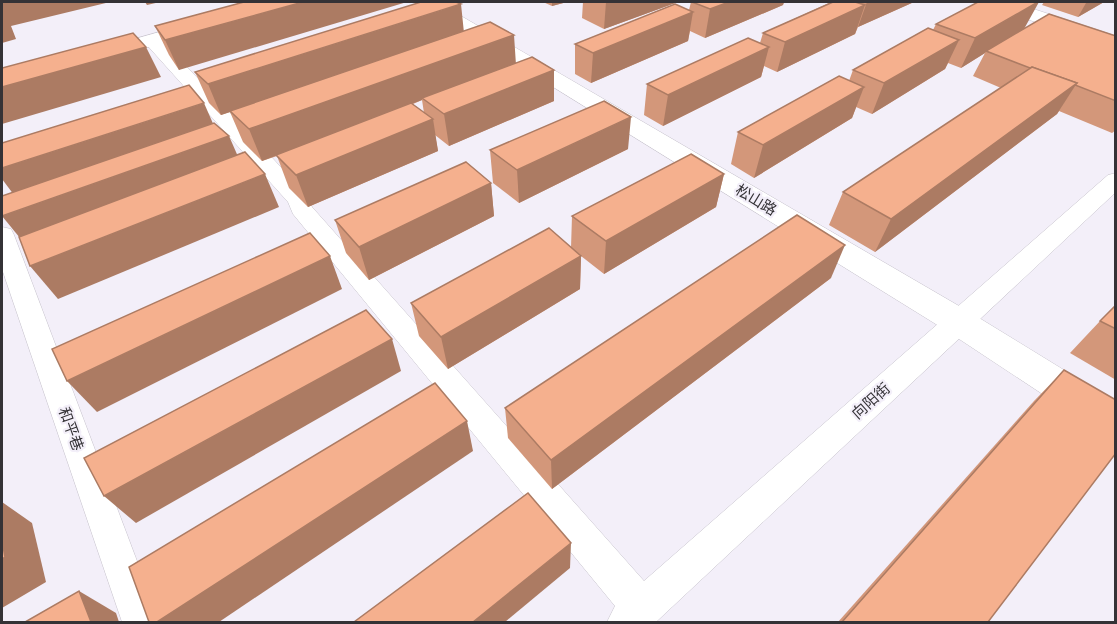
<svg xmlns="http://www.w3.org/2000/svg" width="1117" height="624" font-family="Arial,'Noto Sans SC',sans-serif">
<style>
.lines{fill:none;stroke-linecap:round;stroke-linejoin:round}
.street-casing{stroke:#c5c1cb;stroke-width:1}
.secondary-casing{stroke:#c5c1cb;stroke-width:1}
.street{fill:#fff;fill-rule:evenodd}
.secondary{fill:#fff;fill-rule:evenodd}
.wall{fill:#d3977a;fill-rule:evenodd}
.shaded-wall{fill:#ac7b63}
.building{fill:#f5b08e;stroke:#ac7b63;stroke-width:1.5}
.labels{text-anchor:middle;stroke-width:4.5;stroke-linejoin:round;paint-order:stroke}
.street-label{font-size:15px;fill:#343236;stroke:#f3eff9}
</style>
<rect width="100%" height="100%" fill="#f3eff9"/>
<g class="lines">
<defs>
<g id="street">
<path d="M152 35 158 36 307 195 312 207 644 581 1108 175 1116 173V192L656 622H607L615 606 293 214 288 202 146 44 144 40Z"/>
<path d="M2 227 11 229 14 235 160 622H122L2 269Z"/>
</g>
<g id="secondary">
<path d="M416 2H437L971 313 1116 402V438L1103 434 947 331Z"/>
<path d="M986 2H1012L1116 36V49L988 6Z"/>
<path d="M202 20 212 26 209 30 99 61 92 59 88 55 92 51Z"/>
</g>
</defs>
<!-- street casing -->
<use href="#street" class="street-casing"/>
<!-- secondary casing -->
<use href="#secondary" class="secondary-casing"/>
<!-- street -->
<use href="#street" class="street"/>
<!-- secondary -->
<use href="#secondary" class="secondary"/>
</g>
<!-- wall -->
<g class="wall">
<path d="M244 2 179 70 169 55 155 26Z"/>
<path d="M543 2H567L552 6Z"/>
<path d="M583 2H678L604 29 582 18Z"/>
<path d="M691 2H784L783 5 705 38 690 31 688 41 591 83 575 74V44L689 10Z"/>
<path d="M831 2H914L858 27 855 34 777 72 764 66 761 77 663 126 644 115 647 84 760 43 763 33Z"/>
<path d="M1044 2H1104L1078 17 1042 5Z"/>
<path d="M936 24 1025 29 1116 36V130L1112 133 1059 111 1057 114 875 252 829 225 843 192 1001 88 973 76 985 53 961 68 948 63 945 69 872 114 856 107 852 118 754 178 731 164 738 132 849 81 853 70 933 30Z"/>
<path d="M464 31 516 63 554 70V101L449 146 435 135 438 151 308 207 289 188 277 156 262 161 243 142 230 112 221 115 209 103 195 72ZM422 100 424 113 413 104Z"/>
<path d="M628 149 519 203 493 183 490 150Z"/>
<path d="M724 174 716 207 604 274 581 256 580 289 448 369 419 336 411 303 571 248 572 216Z"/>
<path d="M491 183 494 216 369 280 346 253 335 220Z"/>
<path d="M831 278 552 489 508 438 505 408Z"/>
<path d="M1116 304V380L1070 353Z"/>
<path d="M1064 370 988 622H838L1034 401Z"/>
</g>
<!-- shaded-wall -->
<g class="shaded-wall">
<path d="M2 2H110L11 26 16 39 2 43Z"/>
<path d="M145 2H160L147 5Z"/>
<path d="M303 2H407L179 70 165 40Z"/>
<path d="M552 2H567L552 6Z"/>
<path d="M606 2H678L604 29Z"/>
<path d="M729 2H784L783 5 705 38 710 9Z"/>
<path d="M867 2H914L858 27Z"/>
<path d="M1038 2H1039L1024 29 986 51 985 53 961 68 975 38Z"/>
<path d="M1089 2H1104L1078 17 1086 3Z"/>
<path d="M461 4 464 33 230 111V112L221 115 208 84Z"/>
<path d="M865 5 855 34 777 72 785 42Z"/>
<path d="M693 12 688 41 591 83 593 53Z"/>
<path d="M514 35 516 65 422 98V100L262 161 249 129Z"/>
<path d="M959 40 945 69 872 114 884 83Z"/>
<path d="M146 47 161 77 2 124V87Z"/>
<path d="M769 47 761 77 663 126 668 95Z"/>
<path d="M554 70V101L449 146 444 114Z"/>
<path d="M1077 83 1057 114 875 252 891 219Z"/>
<path d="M864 87 852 118 754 178 763 145Z"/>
<path d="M204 103 218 135 20 203 2 179V168Z"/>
<path d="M631 117 628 149 519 203 517 170Z"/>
<path d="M433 119 438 151 308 207 296 175Z"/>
<path d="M229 136 243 168 29 249 2 216Z"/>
<path d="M265 174 279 207 58 299 30 266Z"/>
<path d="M724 174 716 207 604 274 606 241Z"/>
<path d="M491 183 494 216 369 280 359 247Z"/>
<path d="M845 245 831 278 552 489 551 460Z"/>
<path d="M330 256 342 289 97 412 67 381Z"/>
<path d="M581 256 580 289 448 369 441 337Z"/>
<path d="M392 339 401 371 136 523 104 496Z"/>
<path d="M467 421 473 451 219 622H157Z"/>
<path d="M2 502 32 523 46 582 2 608Z"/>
<path d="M571 543 570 568 505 622H473Z"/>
<path d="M79 591 116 613 119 622H91Z"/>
</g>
<!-- building -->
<g class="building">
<path d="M244 2H303L165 40 155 26Z"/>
<path d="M421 2H456L461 4 208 84 195 72Z"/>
<path d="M692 2H729L710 9Z"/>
<path d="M833 2H855L865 5 785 42 763 33Z"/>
<path d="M978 2H1038L975 38 936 24Z"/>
<path d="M675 4 693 12 593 53 575 44Z"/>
<path d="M1049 14 1116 36V101L1075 85 1077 83 1032 67 1030 68 986 51Z"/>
<path d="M490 22 514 35 249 129 230 111Z"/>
<path d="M928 28 959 40 884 83 853 70Z"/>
<path d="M133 33 146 47 2 87V68Z"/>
<path d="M748 38 769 47 668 95 647 84Z"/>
<path d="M532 57 554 70 444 114 422 98Z"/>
<path d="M1032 67 1077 83 891 219 843 192Z"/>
<path d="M839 76 864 87 763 145 738 132Z"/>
<path d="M189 85 204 103 2 168V143Z"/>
<path d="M604 101 631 117 517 170 490 150Z"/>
<path d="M411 103 433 119 296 175 276 155Z"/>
<path d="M214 123 229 136 2 216V196Z"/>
<path d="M245 152 265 174 30 266 19 237Z"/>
<path d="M691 154 724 174 606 241 572 216Z"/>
<path d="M466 162 491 183 359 247 335 220Z"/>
<path d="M797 215 845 245 551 460 505 408Z"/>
<path d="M549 228 581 256 441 337 411 303Z"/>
<path d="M310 233 330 256 67 381 52 349Z"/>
<path d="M1116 305V329L1100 321Z"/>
<path d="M366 310 392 339 104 496 84 458Z"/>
<path d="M1064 370 1116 400V453L988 622H842Z"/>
<path d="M435 383 467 421 157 622H149L129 567Z"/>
<path d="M528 493 571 543 473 622H354Z"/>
<path d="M2 541 5 557 2 559Z"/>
<path d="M79 591 91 622H25Z"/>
</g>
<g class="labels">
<!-- street labels -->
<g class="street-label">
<text transform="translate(756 200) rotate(31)" y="5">松山路</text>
<text transform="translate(871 401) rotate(-42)" y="5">向阳街</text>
<text transform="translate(71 429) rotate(70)" y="5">和平巷</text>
</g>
</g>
<!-- border -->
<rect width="1117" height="624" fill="none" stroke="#343236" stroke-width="6"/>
</svg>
